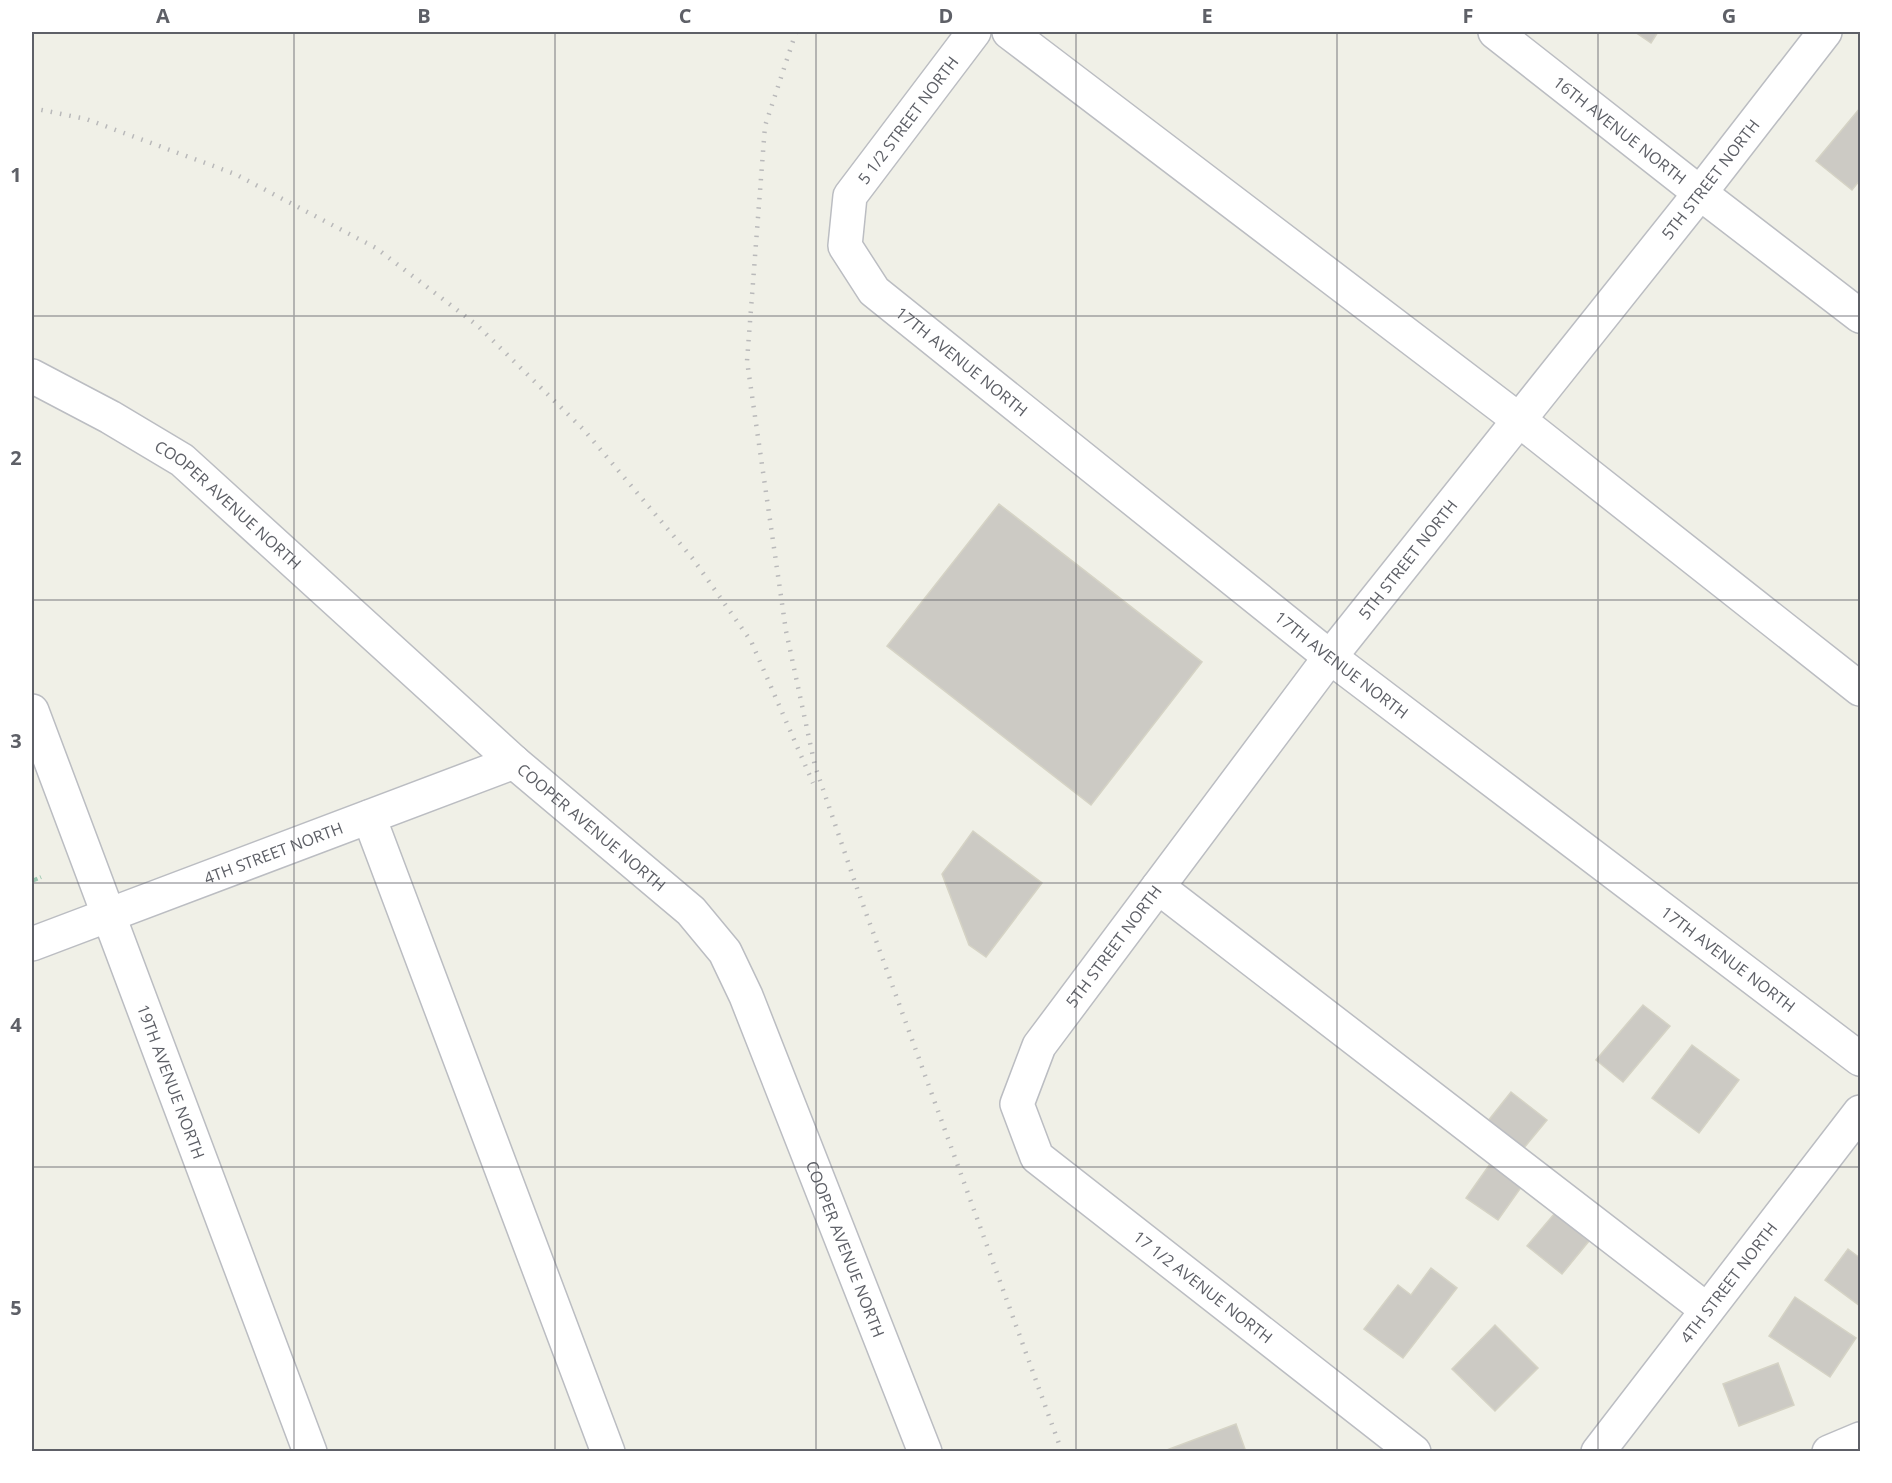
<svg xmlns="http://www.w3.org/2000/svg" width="1892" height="1483" font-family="'Open Sans',sans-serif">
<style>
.building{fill:#cccac4;stroke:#d5d3c5;stroke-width:1.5}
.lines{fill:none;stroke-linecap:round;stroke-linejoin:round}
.minor-casing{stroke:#bbbdc2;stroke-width:36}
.path{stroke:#9dc8b1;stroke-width:4;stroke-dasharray:6 3;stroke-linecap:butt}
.minor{stroke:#fff;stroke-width:33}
.rail{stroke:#b9b9ba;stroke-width:4.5;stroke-dasharray:1.5 8;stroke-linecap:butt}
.grid{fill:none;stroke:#5e6067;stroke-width:1.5;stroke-opacity:0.55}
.labels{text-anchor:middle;stroke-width:4.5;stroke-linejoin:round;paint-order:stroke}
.street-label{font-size:16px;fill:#5e6067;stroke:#fff}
.neatline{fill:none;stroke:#5e6067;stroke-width:2}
.grid-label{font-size:20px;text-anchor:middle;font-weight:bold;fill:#5e6067}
</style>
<rect width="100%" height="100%" fill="#f0f0e7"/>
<!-- building -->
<g class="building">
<path d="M1635 32H1658L1651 43Z"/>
<path d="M1860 108V180L1852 190 1816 161Z"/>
<path d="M999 504 1202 662 1091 805 887 646Z"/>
<path d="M973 831 1042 883 986 957 969 945 942 874Z"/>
<path d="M1643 1005 1670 1026 1623 1082 1596 1060Z"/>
<path d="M1692 1045 1739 1080 1699 1133 1652 1098Z"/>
<path d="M1511 1092 1547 1120 1519 1154 1484 1126Z"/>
<path d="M1490 1164 1522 1186 1498 1220 1466 1198Z"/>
<path d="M1555 1213 1589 1241 1562 1274 1527 1246Z"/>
<path d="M1848 1249 1860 1258V1306L1825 1280Z"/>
<path d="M1431 1268 1457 1288 1403 1358 1364 1329 1398 1285 1411 1295Z"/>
<path d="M1795 1297 1856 1338 1830 1377 1769 1336Z"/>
<path d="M1495 1325 1538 1368 1495 1411 1452 1369Z"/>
<path d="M1778 1363 1794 1405 1739 1426 1723 1384Z"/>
<path d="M1236 1424 1246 1452H1164V1451Z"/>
</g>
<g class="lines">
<defs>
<g id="minor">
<path id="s1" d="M974 32 850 196 845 246 874 291 1330 657 1860 1059"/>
<path d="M1009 32 1519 420 1860 689"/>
<path id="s2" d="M1495 32 1700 193 1860 316"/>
<path id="s3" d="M32 376 110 417 182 460 514 762 691 911 725 952 746 996 925 1452"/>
<path id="s4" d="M32 711 310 1452"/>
<path d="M369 817 608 1452"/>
<path d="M1158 887 1707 1310"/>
<path id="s5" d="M32 944 514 762"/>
<path id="s6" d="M1414 1452 1037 1157 1017 1104 1039 1046 1330 657 1700 193 1825 32"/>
<path id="s7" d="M1598 1452 1860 1112"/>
<path d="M1829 1452 1860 1439"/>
</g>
</defs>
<!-- minor casing -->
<use href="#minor" class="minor-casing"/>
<!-- path -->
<path class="path" d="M32 881 41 877"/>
<!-- minor -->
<use href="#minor" class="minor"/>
<!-- rail -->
<g class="rail">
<path d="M796 32 765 126 747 361 786 631 815 766 858 891 1062 1452"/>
<path d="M32 108 86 119 235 174 376 248 478 326 584 430 693 559 751 641 813 783"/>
</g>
</g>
<!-- grid -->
<path class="grid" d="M294 32V1452M555 32V1452M816 32V1452M1076 32V1452M1337 32V1452M1598 32V1452M32 316H1860M32 600H1860M32 883H1860M32 1167H1860"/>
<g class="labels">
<!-- street labels -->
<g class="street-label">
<text transform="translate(908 120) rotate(-53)" y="6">5 1/2 STREET NORTH</text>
<text dy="6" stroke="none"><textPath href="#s2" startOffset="159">16TH AVENUE NORTH</textPath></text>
<text dy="6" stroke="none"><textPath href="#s6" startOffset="1694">5TH STREET NORTH</textPath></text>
<text dy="6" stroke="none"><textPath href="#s1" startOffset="422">17TH AVENUE NORTH</textPath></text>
<text dy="6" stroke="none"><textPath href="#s3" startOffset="236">COOPER AVENUE NORTH</textPath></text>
<text dy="6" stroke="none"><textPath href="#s6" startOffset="1208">5TH STREET NORTH</textPath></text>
<text dy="6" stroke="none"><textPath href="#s1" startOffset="908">17TH AVENUE NORTH</textPath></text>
<text dy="6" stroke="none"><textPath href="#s3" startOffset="722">COOPER AVENUE NORTH</textPath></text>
<text dy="6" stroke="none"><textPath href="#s5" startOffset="258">4TH STREET NORTH</textPath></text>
<text dy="6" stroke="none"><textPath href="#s6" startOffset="722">5TH STREET NORTH</textPath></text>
<text dy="6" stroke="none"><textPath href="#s1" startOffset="1394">17TH AVENUE NORTH</textPath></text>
<text dy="6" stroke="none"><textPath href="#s4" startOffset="396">19TH AVENUE NORTH</textPath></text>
<text dy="6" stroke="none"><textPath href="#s3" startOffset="1226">COOPER AVENUE NORTH</textPath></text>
<text dy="6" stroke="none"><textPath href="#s7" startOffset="214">4TH STREET NORTH</textPath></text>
<text transform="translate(1203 1287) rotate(38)" y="6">17 1/2 AVENUE NORTH</text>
</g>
</g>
<!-- border -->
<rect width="1892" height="1483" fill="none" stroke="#ffffff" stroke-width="66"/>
<rect x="33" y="33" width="1826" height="1417" class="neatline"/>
<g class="grid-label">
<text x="163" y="23">A</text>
<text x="424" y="23">B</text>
<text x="685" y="23">C</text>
<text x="946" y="23">D</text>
<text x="1207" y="23">E</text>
<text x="1468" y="23">F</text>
<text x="1729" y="23">G</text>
<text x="16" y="182">1</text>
<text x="16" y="465">2</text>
<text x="16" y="748">3</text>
<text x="16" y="1032">4</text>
<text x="16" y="1315">5</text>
</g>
</svg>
